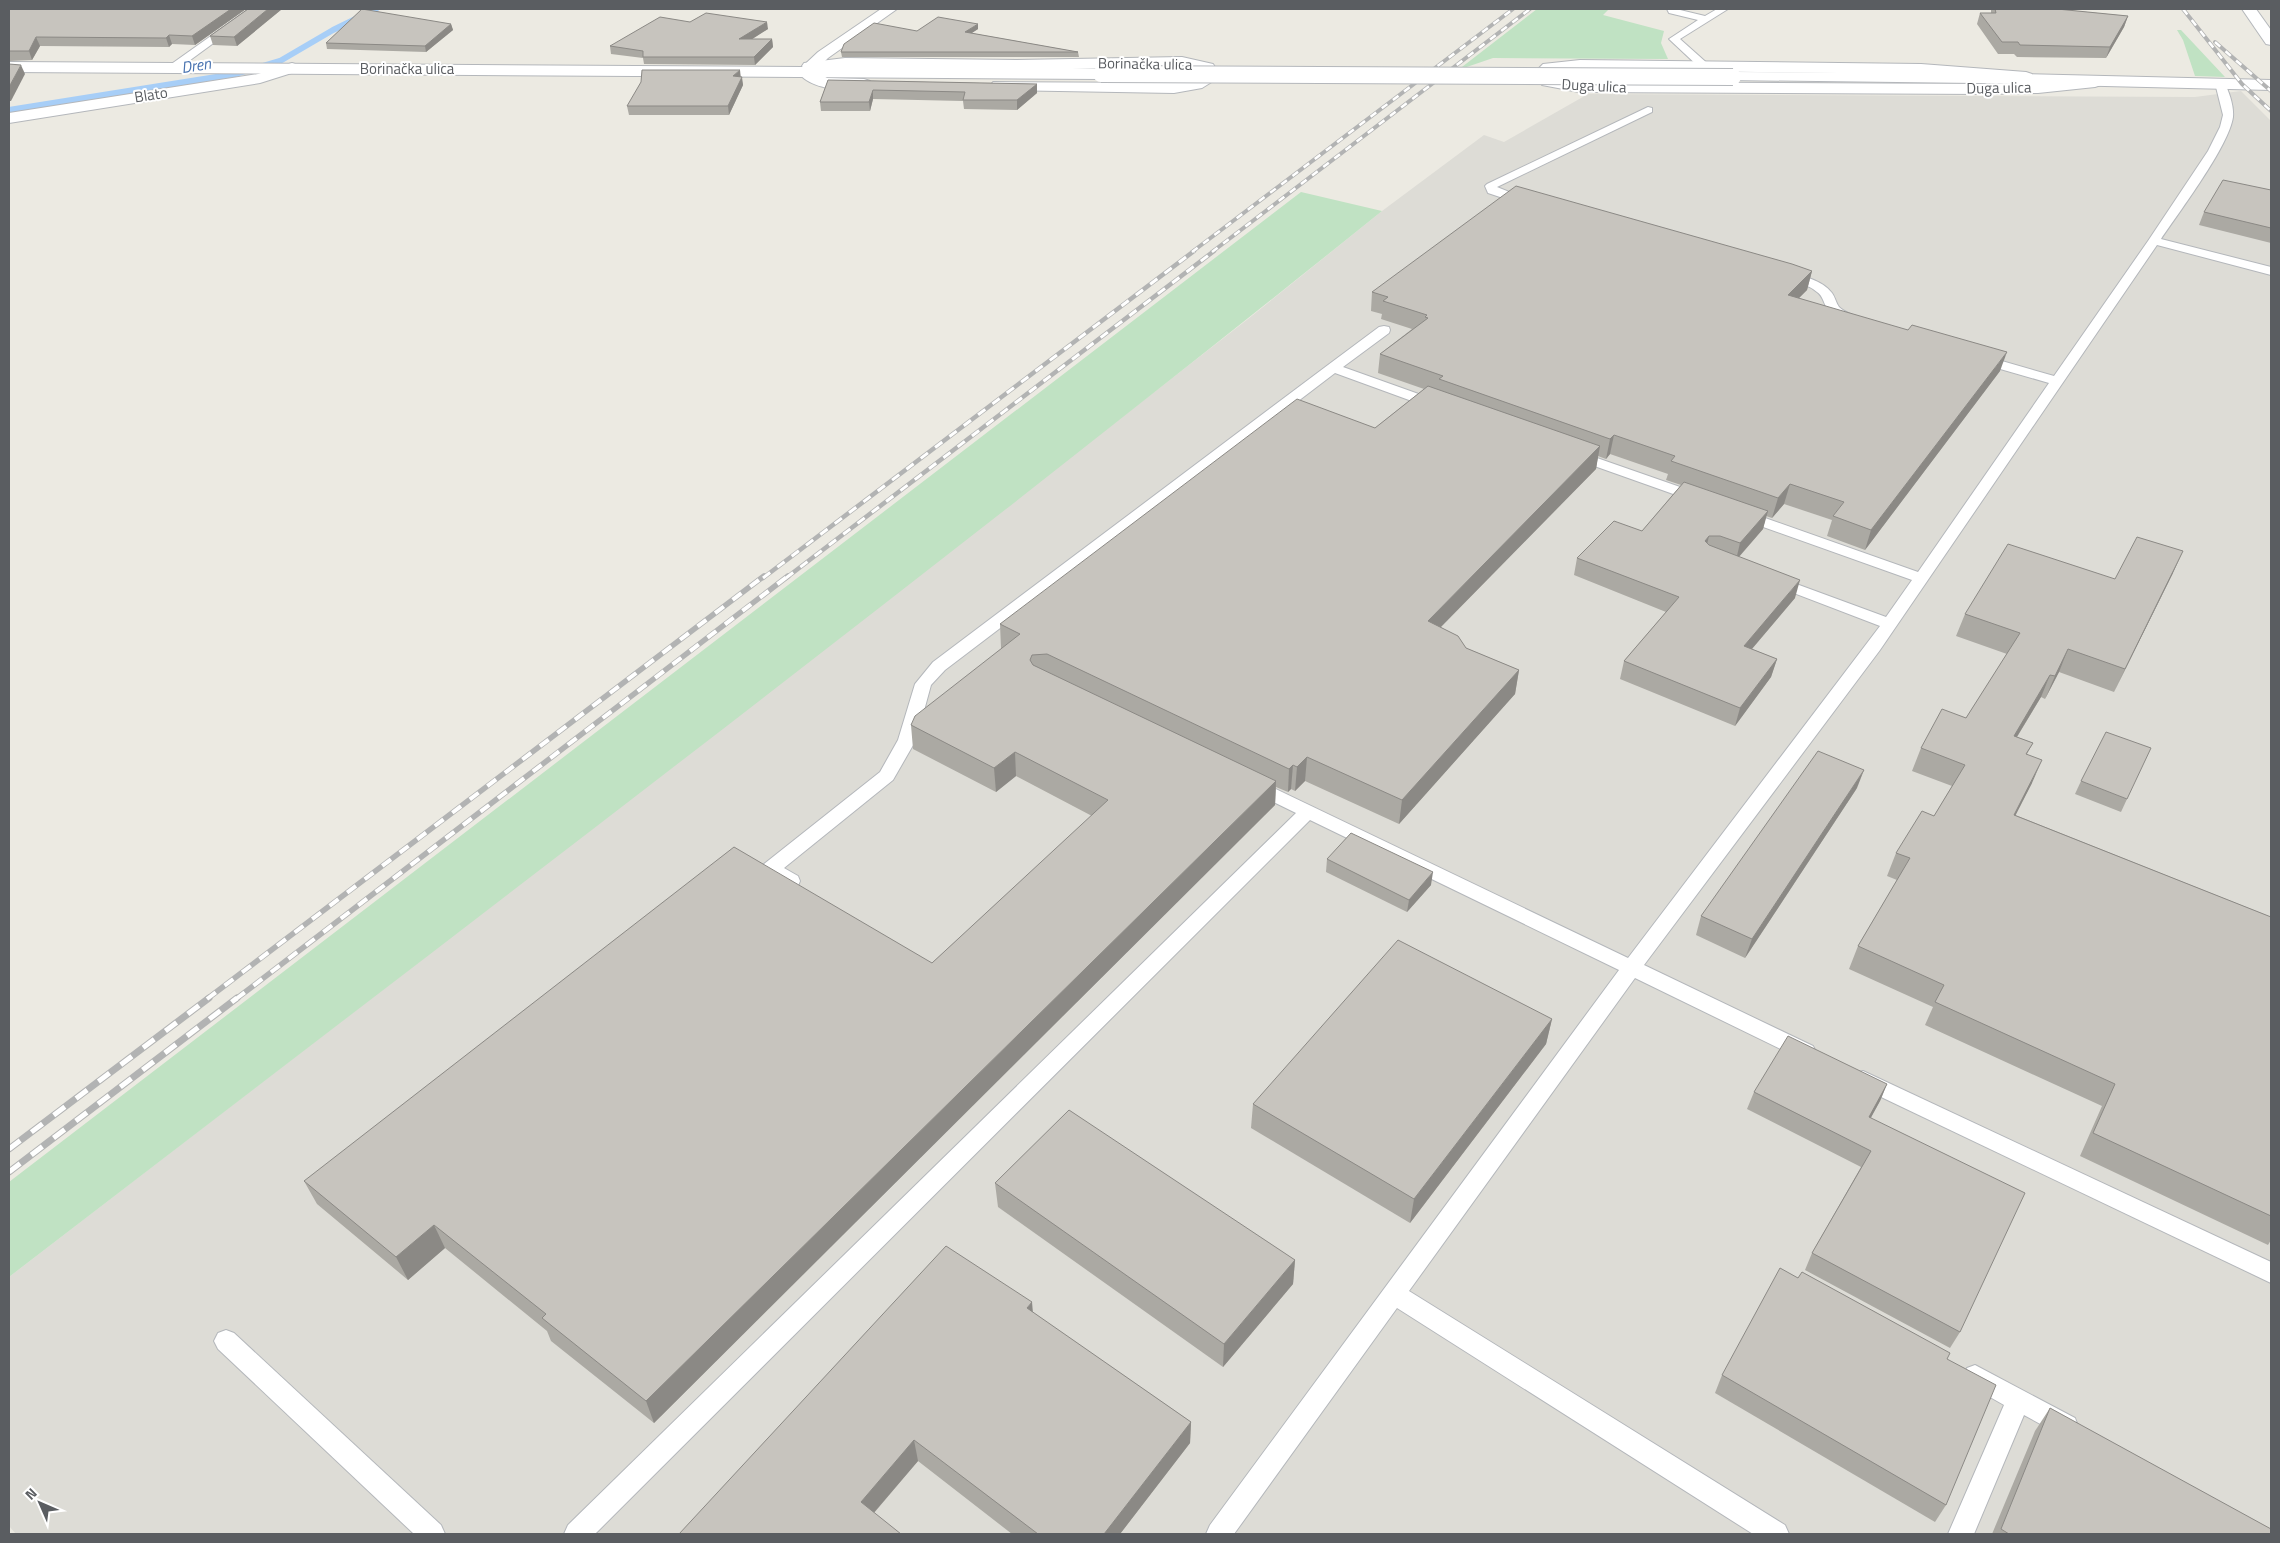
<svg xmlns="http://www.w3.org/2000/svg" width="2280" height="1543" font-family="'Titillium Web',sans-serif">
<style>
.industrial{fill:#dddcd6}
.green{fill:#c0e2c3}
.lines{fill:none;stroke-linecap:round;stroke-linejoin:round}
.stream{stroke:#a7cef7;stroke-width:6}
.service-casing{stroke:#b4b7bb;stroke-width:2}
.minor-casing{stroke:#b4b7bb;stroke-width:2}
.tertiary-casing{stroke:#b4b7bb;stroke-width:2}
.service{fill:#fff;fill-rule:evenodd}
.minor{fill:#fff;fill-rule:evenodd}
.tertiary{fill:#fff;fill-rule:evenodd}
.rail-far3-casing{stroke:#b2b3b3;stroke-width:4}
.rail-far2-casing{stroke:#b2b3b3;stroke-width:4.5}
.rail-far1-casing{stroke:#b2b3b3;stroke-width:5.5}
.rail-casing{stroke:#b2b3b3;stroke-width:7}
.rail-far3{stroke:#fff;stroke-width:2.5;stroke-dasharray:7;stroke-linecap:butt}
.rail-far2{stroke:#fff;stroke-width:3;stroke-dasharray:9;stroke-linecap:butt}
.rail-far1{stroke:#fff;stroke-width:4;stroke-dasharray:11;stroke-linecap:butt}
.rail{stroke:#fff;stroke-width:5;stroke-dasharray:14;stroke-linecap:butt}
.tertiary-bridge-casing{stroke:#b4b7bb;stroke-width:18;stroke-linecap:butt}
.tertiary-bridge{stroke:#fff;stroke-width:16}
.wall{fill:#aba9a3}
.shaded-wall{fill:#8b8985}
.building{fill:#c7c4be;stroke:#8b8985}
.labels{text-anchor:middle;stroke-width:4;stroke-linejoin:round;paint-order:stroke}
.far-street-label{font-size:15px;fill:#5a5d61;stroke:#fff}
.far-water-label{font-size:16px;font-style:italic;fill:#4973b0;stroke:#fff}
</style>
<rect width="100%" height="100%" fill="#eceae2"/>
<!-- industrial -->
<path class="industrial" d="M2241 91 2271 121V1534H16L9 1526V1277L710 738 1248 319 1382 211 1484 135 1504 142 1588 94 2195 97Z"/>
<!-- green -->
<g class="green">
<path d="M1537 9H1609L1603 15 1664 31 1661 43 1668 59 1493 58 1458 70Z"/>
<path d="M2177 30H2181L2225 77 2195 76 2183 40Z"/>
<path d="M1301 192 1382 211C931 574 468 924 9 1277V1182Z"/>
</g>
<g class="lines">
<!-- stream -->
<path class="stream" d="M9 110 235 74 280 61 333 30 376 9"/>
<defs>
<g id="service">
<path d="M249 9H260L178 69H170V65Z"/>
<path d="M1667 9H1676L1705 16 1717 9H1728L1680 39 1708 64V68H1700L1669 39 1698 20 1669 13Z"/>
<path d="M2220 80 2225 83C2229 93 2234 105 2233 117 2229 146 2179 212 2161 239L2271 267V275L2157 245 1880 650 1644 965 1813 1046 1816 1052 1813 1058 1806 1060 1799 1058 1635 978 1409 1291 1785 1525 1789 1534H1753L1397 1308 1234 1534H1206L1210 1525 1619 970 1310 820 595 1534H564L568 1525 1296 813 1249 790 1246 786 1249 782 1255 780 1261 782 1628 958 1880 626 1770 584 1767 581 1770 578H1780L1886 617 1912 580 1738 518 1736 515 1743 511 1748 512 1918 572 2049 383 1976 362 1974 359 1981 355 2054 376 2148 241 2208 151 2220 127 2223 115 2215 83Z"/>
<path d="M1648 107 1652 108V112L1497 187 1529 200 1531 202 1529 204H1521L1488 193 1485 186 1487 184Z"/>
<path d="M1788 272C1803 276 1822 280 1832 293 1835 297 1836 303 1839 307 1845 313 1854 314 1859 320L1857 323C1847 325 1832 317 1827 308 1823 302 1823 296 1817 292 1808 284 1795 282 1784 279L1782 276 1784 273Z"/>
<path d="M1384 326 1389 327 1390 330 1389 333 1343 367 1441 402 1443 405 1441 408H1431L1335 373 945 670 931 685 916 740 893 780 784 868 798 876 800 881 798 886C786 889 768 879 762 869L764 864 880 772 898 740 915 684 933 662 1328 365 1379 327Z"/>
<path d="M1574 450 1703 495 1705 498 1698 502 1693 501 1569 457 1567 454Z"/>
<path d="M1863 1071 2271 1262V1283L1856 1085 1853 1079 1856 1073Z"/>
<path d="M226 1330 234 1333 441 1525 445 1534H414L218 1349 214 1341 218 1333Z"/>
<path d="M1975 1365 2075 1418 2078 1426 2075 1434 2066 1438 2024 1415 1974 1534H1948L2004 1405 1967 1384 1963 1376 1967 1368Z"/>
</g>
<g id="minor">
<path d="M2242 9H2256L2271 30V45L2266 44Z"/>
<path d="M1182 57 1213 64 1219 73 1218 78 1202 88 1174 93 999 90 993 88 991 85 993 82 1174 83 1192 81 1203 76V73L1202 71 1182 67 1017 70 845 68 814 70 827 78 864 79 870 81 872 84 870 87C849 92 811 91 798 72L804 68 802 66 804 63 845 58 1017 60Z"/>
<path d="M1580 60 1921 64 2026 72 2032 74 2034 77 2032 80 2026 82 1921 74 1580 70 1553 71 1550 74 1553 78 1579 82 1986 84 2038 83 2095 77 2101 79 2103 82 2101 85 2095 87 2038 93 1986 94 1579 92 1542 85 1534 73 1543 64Z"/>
<path d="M292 63 298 65 300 68 298 71 260 83 9 123V113L258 74Z"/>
</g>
<g id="tertiary">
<path d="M881 9H897L828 58 819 67 1101 69 1107 71 1109 74 1107 77 1101 79 9 72V62L802 67 818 52Z"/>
<path d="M1733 72 1976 73 2271 80V90L1976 83 1727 80 1725 77 1727 74Z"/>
</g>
</defs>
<!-- service casing -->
<use href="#service" class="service-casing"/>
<!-- minor casing -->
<use href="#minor" class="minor-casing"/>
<!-- tertiary casing -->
<use href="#tertiary" class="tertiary-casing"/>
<!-- service -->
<use href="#service" class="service"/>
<!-- minor -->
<use href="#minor" class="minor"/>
<!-- tertiary -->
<use href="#tertiary" class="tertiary"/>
<defs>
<g id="rail-far3">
<path d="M2183 9 2242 84 2271 111"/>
<path d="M2215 42 2271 91"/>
<path d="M1192 252 1513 9"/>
<path d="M1212 252 1530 9"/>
</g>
<g id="rail-far2">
<path d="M763 578 1194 251"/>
<path d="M786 578 1214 251"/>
</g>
<g id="rail-far1">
<path d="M207 999 764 576"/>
<path d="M236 999 788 576"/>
</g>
<g id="rail">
<path d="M9 1149 209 998"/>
<path d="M9 1172 237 998"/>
</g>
</defs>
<!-- rail-far3 casing -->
<use href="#rail-far3" class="rail-far3-casing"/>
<!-- rail-far2 casing -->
<use href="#rail-far2" class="rail-far2-casing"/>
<!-- rail-far1 casing -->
<use href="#rail-far1" class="rail-far1-casing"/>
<!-- rail casing -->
<use href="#rail" class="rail-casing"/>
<!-- rail-far3 -->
<use href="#rail-far3" class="rail-far3"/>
<!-- rail-far2 -->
<use href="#rail-far2" class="rail-far2"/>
<!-- rail-far1 -->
<use href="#rail-far1" class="rail-far1"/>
<!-- rail -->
<use href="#rail" class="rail"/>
<defs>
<path id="tertiary-bridge" d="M1101 74 1733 77"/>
</defs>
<!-- tertiary-bridge casing -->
<use href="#tertiary-bridge" class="tertiary-bridge-casing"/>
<!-- tertiary-bridge -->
<use href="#tertiary-bridge" class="tertiary-bridge"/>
</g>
<!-- wall -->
<g class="wall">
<path d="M9 9H246L195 45 172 44 169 47 40 46 32 60 9 61Z"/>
<path d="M248 9H282L237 46 213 45 210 36Z"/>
<path d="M1991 9H2057L2128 16 2124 27 2106 58 2017 57 2014 54H1998L1977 24 1980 13H1991Z"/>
<path d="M690 22 768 29 751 39H772L773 47 755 65 644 64 643 58 611 54 610 46Z"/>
<path d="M451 24 453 30 426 52 327 49 326 43Z"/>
<path d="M978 29 971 33 1078 52 1079 57H842L841 52 917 31Z"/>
<path d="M741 77 743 85 729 115H629L627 106Z"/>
<path d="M828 80 1037 84V93L1017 110 964 109 963 101 873 99 870 111H821L820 102Z"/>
<path d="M2271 190V243L2199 225 2204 212Z"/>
<path d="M1812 271 1807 290 1799 298 2000 371 1865 550 1827 536 1832 520 1784 504 1772 518 1766 516 1763 529 1739 557 1795 598 1752 649 1777 659 1771 677 1735 726 1620 679 1624 661 1666 612 1574 575 1577 558 1642 531 1681 485 1666 480 1668 474 1610 454 1606 459 1598 456 1596 469 1441 627 1466 648 1519 670 1515 694 1399 824 1305 781 1295 791 1291 789 1288 792 1276 787 1275 805 654 1423 551 1341 547 1331 445 1248 408 1280 317 1204 304 1181 932 963 1092 816 1016 776 996 792 913 749 911 725 1002 648H1001L1000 624 1375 428 1424 389 1378 373 1380 354 1412 329 1381 319 1382 314 1371 311 1372 292Z"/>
<path d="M2173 573 2114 692 2059 672 2045 699 2041 697 2017 737 2033 743 2027 754 2032 783 2015 815 2271 917V1240L2268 1245 2080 1156 2102 1106 1925 1025 1933 1007 1849 969 1858 946 1897 880 1887 876 1896 853 1934 816 1952 786 1912 771 1921 748 1966 718 2007 654 1956 636 1965 614 2115 579Z"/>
<path d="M2081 781 2127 799 2121 812 2075 794Z"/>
<path d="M1857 788 1745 958 1696 935 1701 916Z"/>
<path d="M1327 859 1431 885 1407 912 1326 872Z"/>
<path d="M1552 1019 1546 1044 1410 1223 1251 1128 1253 1104Z"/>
<path d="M1887 1084 1880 1101 1871 1117 1960 1332 1950 1348 1805 1270 1812 1253 1861 1167 1747 1109 1754 1092Z"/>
<path d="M995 1183 1295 1260 1293 1284 1223 1367 998 1207Z"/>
<path d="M1033 1313 1191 1422 1190 1443 1120 1534H1012L918 1461 874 1513 679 1534Z"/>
<path d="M1947 1359 1946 1505 1935 1522 1715 1393 1722 1375Z"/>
<path d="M2050 1408 2271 1534H1992L2035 1431Z"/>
</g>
<!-- shaded-wall -->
<g class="shaded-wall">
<path d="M231 9H246L195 45 192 36Z"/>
<path d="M268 9H282L237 46 234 37Z"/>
<path d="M2128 16 2124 27 2106 58 2110 47Z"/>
<path d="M767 22 768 29 740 47 739 39Z"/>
<path d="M451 24 453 30 426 52 425 46Z"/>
<path d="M978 24V29L966 37 965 32Z"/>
<path d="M169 35 172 44 169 47 166 38Z"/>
<path d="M36 37 40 46 32 60 29 51Z"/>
<path d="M772 39 773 47 755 65 754 57Z"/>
<path d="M21 65 25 74 11 101H9V87Z"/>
<path d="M740 70 741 79 733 76Z"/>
<path d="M742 77 743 85 729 115 728 106Z"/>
<path d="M1037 84V93L1017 110V100Z"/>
<path d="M873 90V99L870 111 869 102Z"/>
<path d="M1812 271 1807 290 1783 314 1788 295Z"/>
<path d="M2007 352 2000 371 1865 550 1871 530Z"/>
<path d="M1614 435 1610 454 1606 459 1610 439Z"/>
<path d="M1600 446 1596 469 1424 644 1428 621Z"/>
<path d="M1790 484 1784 504 1772 518 1778 498Z"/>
<path d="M1768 511 1763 529 1736 560 1740 543Z"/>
<path d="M1709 536 1705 553V541Z"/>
<path d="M2183 551 2173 573 2114 692 2125 669Z"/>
<path d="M1800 580 1795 598 1739 664 1744 646Z"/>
<path d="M2068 649 2059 672 2045 699 2055 676Z"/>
<path d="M1777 659 1771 677 1735 726 1740 708Z"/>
<path d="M1519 670 1515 694 1399 824 1402 800Z"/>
<path d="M2050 675 2041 697 2004 758 2014 736Z"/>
<path d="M1015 752 1016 776 996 792 994 768Z"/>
<path d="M1307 757 1305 781 1295 791 1297 767Z"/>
<path d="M2042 760 2032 783 2004 838 2014 815Z"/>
<path d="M1293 765 1291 789 1288 792 1289 769Z"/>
<path d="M1864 770 1857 788 1745 958 1752 939Z"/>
<path d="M1276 781 1275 805 654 1423 646 1401Z"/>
<path d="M1433 872 1431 885 1407 912 1409 900Z"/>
<path d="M1552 1019 1546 1044 1410 1223 1414 1199Z"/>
<path d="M1887 1084 1880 1101 1862 1134 1869 1117Z"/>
<path d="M434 1225 445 1248 408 1280 396 1257Z"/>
<path d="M1295 1260 1293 1284 1223 1367 1224 1344Z"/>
<path d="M1032 1302 1034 1325 1027 1308Z"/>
<path d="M1191 1422 1190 1443 1120 1534H1104Z"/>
<path d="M914 1440 918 1461 865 1523 861 1502Z"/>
</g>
<!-- building -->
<g class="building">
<path d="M9 9H231L192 36 169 35 166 38 36 37 29 51H9Z"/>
<path d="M248 9H268L234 37 210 36Z"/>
<path d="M362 9 451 24 425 46 326 43Z"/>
<path d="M1995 9H2057L2128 16 2110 47 2020 45 2018 42H2002L1980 13H1996Z"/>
<path d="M706 13 767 22 739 39H772L754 57H643V51L610 46 660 17 690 22Z"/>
<path d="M938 17 978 24 965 32 1078 52H841L844 44 874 23 917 31Z"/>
<path d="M9 64 21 65 9 87Z"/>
<path d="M642 70H740L733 76 742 77 728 106H627L641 82Z"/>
<path d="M828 80 1037 84 1017 100H963L965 92 873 90 869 102H820Z"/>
<path d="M2223 180 2271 190V228L2204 212Z"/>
<path d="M1516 186 1792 264 1812 271 1788 295 1908 330 1912 325 2007 352 1871 530 1833 516 1844 502 1790 484 1778 498 1671 461 1675 456 1614 435 1610 439 1439 379 1443 376 1380 354 1428 318 1425 317 1427 315 1383 301 1388 297 1372 292Z"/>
<path d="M1428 386 1600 446 1428 621 1458 636 1466 648 1519 670 1402 800 1307 757 1297 767 1293 765 1289 769 1047 654 1032 655 1030 660 1033 665 1276 781 646 1401 542 1318 546 1314 434 1225 396 1257 304 1181 734 847 932 963 1108 800 1015 752 994 768 911 725 915 716 1020 634 1000 624 1297 399 1375 428Z"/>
<path d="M1684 482 1768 511 1740 543 1720 536H1709L1705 541 1709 545 1800 580 1744 646 1777 659 1740 708 1624 661 1679 597 1577 558 1614 521 1642 531Z"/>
<path d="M2137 537 2183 551 2125 669 2068 649 2055 676 2050 675 2014 736 2033 743 2026 754 2042 760 2014 815 2271 917V1216L2093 1133 2115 1084 1935 1002 1944 985 1858 946 1910 858 1896 853 1922 811 1934 816 1965 765 1921 748 1942 709 1966 718 2020 633 1965 614 2008 544 2115 579Z"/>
<path d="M2106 732 2151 748 2127 799 2081 781Z"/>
<path d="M1818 751 1864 770 1752 939 1701 916Z"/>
<path d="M1351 833 1433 872 1409 900 1327 859Z"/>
<path d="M1398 940 1552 1019 1414 1199 1253 1104Z"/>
<path d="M1788 1036 1887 1084 1869 1117 2025 1193 1960 1332 1812 1253 1871 1151 1754 1092Z"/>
<path d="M1069 1110 1295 1260 1224 1344 995 1183Z"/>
<path d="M946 1246 1032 1302 1027 1308 1191 1422 1104 1534H1038L914 1440 861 1502 901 1534H679Z"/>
<path d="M1780 1268 1798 1278 1802 1272 1950 1353 1947 1359 1996 1385 1946 1505 1722 1375Z"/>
<path d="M2050 1408 2271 1529V1534H2009L2001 1529Z"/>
</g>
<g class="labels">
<!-- far-street labels -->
<g class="far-street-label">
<text transform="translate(1145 64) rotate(1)" y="5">Borinačka ulica</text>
<text x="407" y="74">Borinačka ulica</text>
<text transform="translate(1594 86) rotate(3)" y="5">Duga ulica</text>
<text transform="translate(1999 88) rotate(-1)" y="5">Duga ulica</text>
<text transform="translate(151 95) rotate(-9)" y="5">Blato</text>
</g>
<!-- far-water labels -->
<g class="far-water-label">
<text transform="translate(196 65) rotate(-9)" y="6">Dren</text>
</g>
</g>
<!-- border -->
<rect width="2280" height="1543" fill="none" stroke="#5a5d61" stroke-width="20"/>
<!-- north arrow -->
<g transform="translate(40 1503) rotate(315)" stroke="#ffffff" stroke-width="4" paint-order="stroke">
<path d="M0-4L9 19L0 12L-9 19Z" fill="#5a5d61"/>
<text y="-8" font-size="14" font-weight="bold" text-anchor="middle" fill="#5a5d61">N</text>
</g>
</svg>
